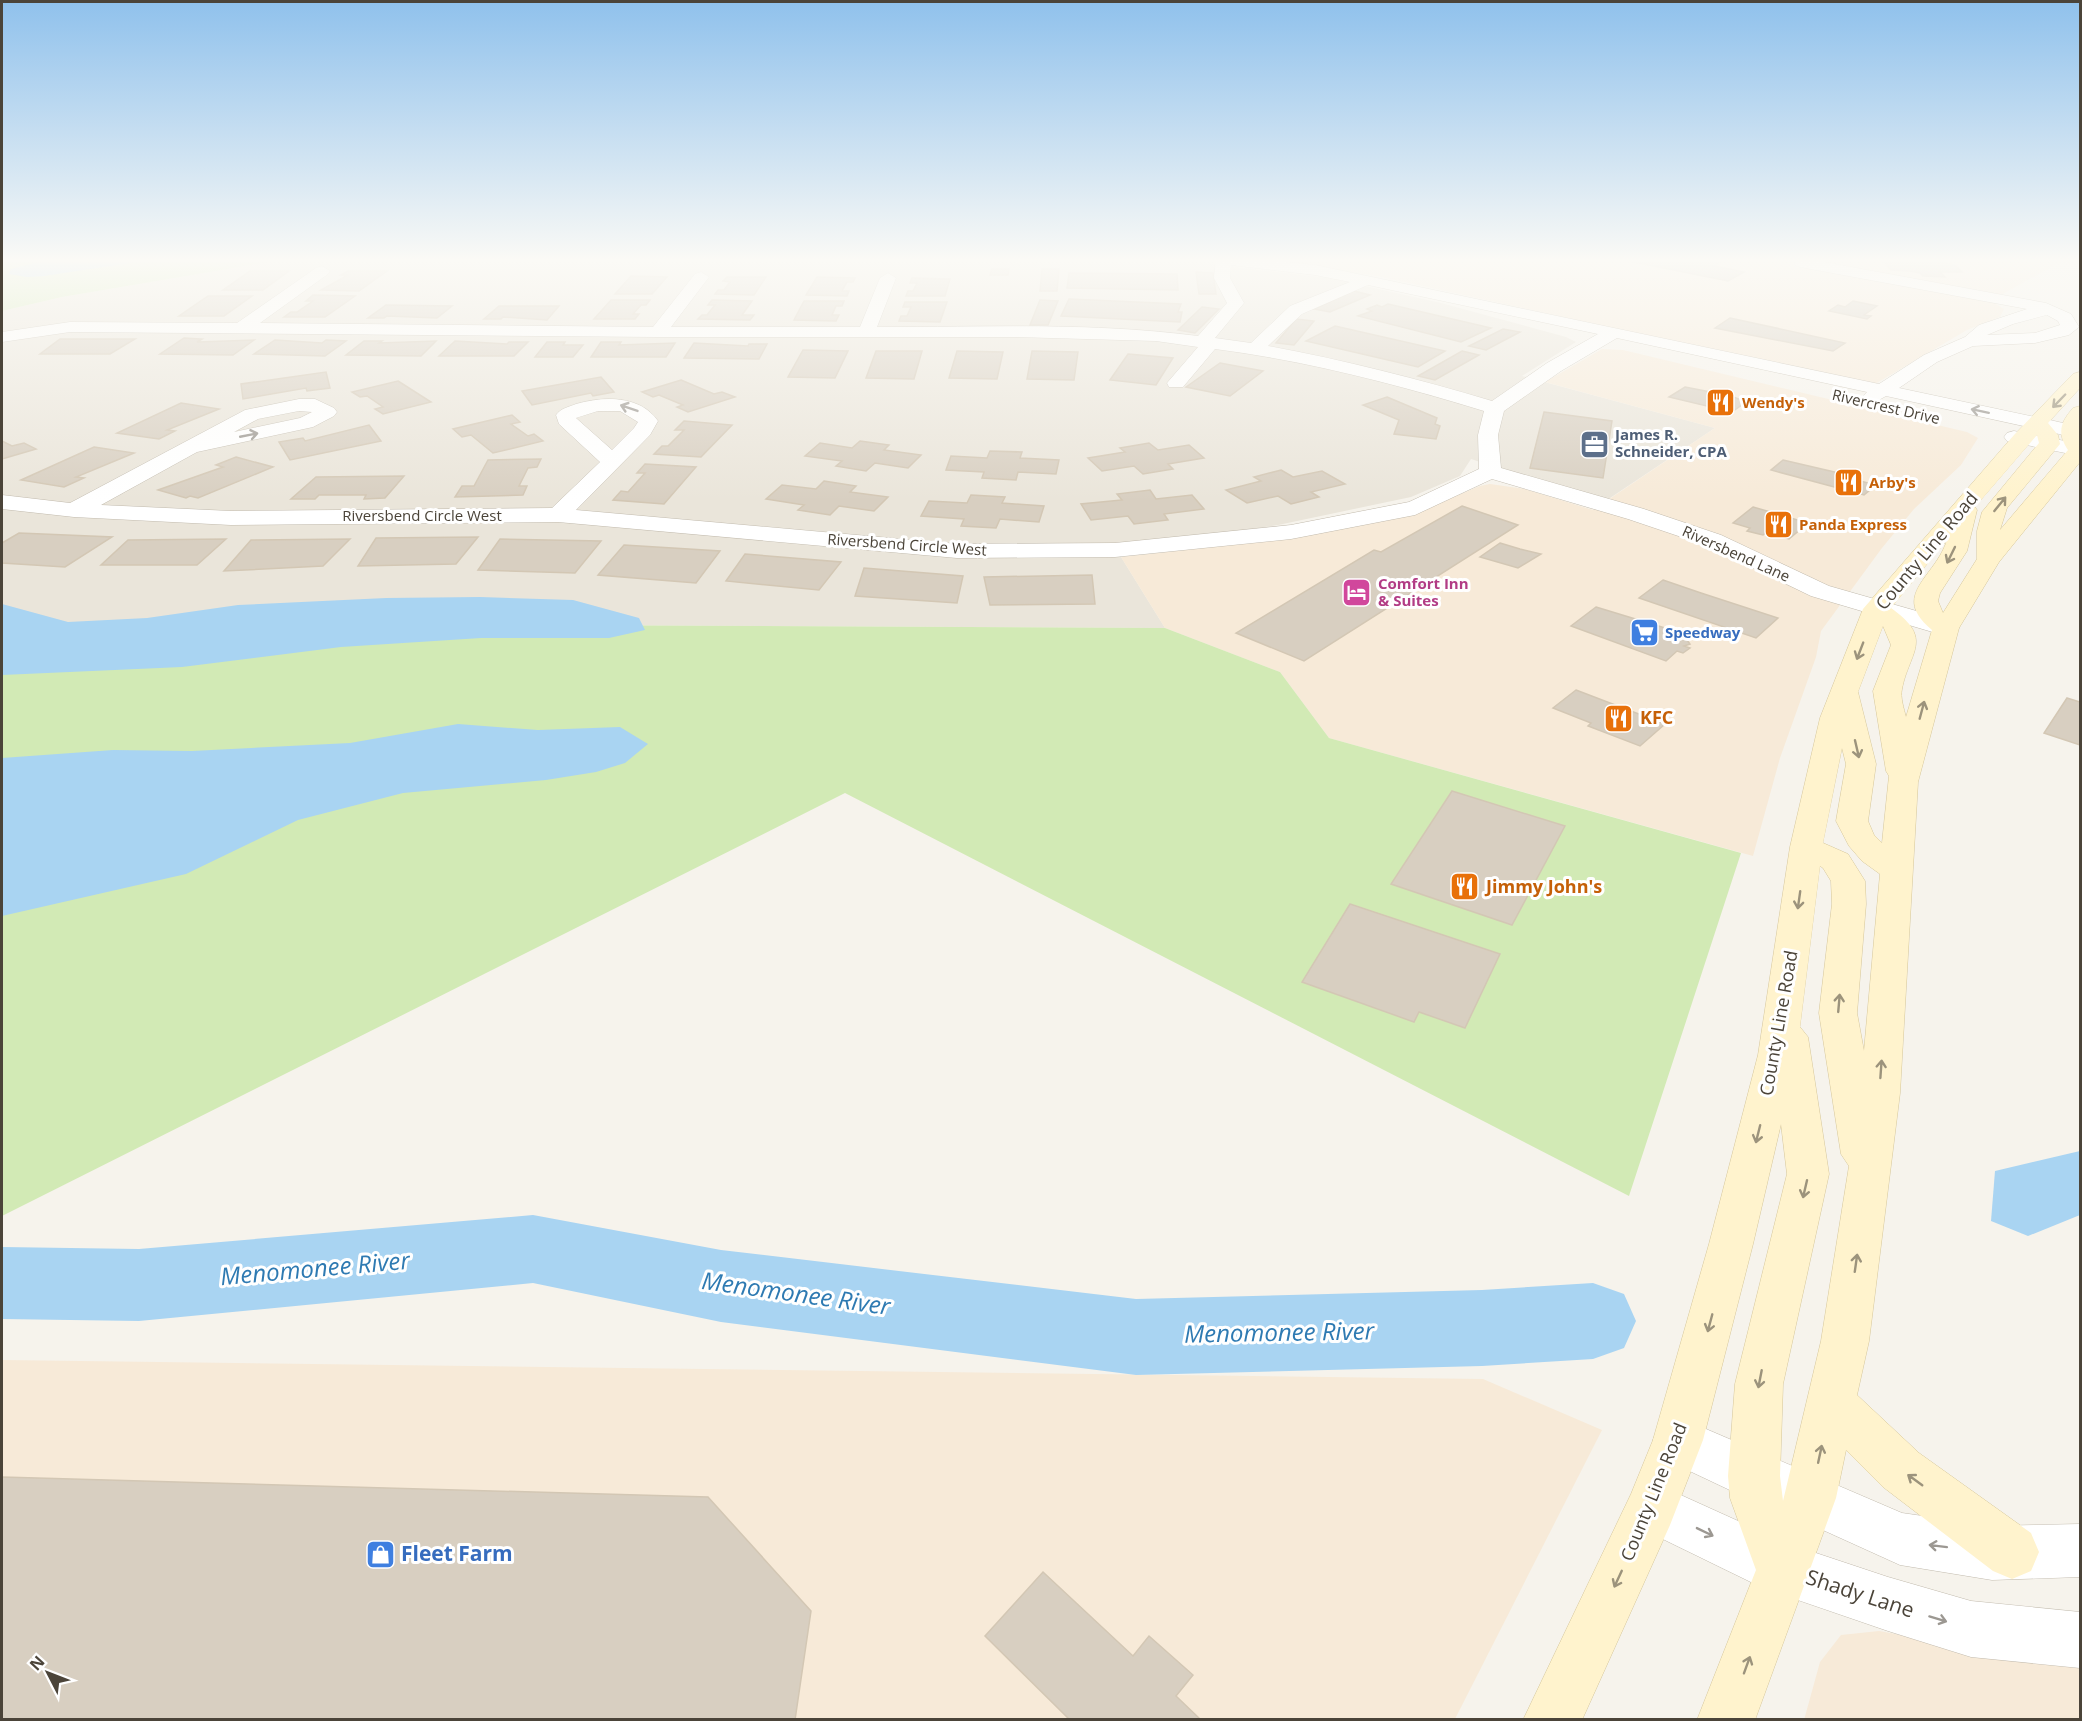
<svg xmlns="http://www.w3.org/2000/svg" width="2082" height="1721" font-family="'Open Sans',sans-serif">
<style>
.residential{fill:#eae5da}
.commercial{fill:#f7ead8}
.green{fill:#d2eab5}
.water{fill:#a9d4f2}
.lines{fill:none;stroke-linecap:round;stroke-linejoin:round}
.river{fill:#a9d4f2;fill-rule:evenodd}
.building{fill:#d8cfc1;stroke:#d3c7b4;stroke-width:1.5}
.minor-casing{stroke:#c2bbae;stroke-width:1}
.tertiary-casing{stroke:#c2bbae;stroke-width:1}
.secondary-casing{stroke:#d6c79b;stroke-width:1}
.minor{fill:#fff;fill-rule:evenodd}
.tertiary{fill:#fff;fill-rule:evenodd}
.secondary{fill:#fff3cd;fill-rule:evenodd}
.oneway{stroke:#9c937c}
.oneway2{stroke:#9c9892}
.labels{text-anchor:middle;stroke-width:6;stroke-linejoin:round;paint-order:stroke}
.far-food-label{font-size:15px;font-weight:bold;fill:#c56008;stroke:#fff;text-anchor:start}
.far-street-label{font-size:15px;fill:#4b4439;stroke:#fff}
.far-service-label{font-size:15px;font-weight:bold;fill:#4e5e75;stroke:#fff;text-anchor:start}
.far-hotel-label{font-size:15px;font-weight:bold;fill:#b23c85;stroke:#fff;text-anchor:start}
.far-shop-label{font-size:15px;font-weight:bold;fill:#366cbe;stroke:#fff;text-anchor:start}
.street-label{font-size:18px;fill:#4b4439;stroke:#fff}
.food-label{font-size:18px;font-weight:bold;fill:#c56008;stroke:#fff;text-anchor:start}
.near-shop-label{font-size:21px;font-weight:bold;fill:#366cbe;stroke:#fff;text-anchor:start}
.near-street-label{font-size:21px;fill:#4b4439;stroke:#fff}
.near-water-label{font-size:24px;font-style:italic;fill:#2e7ab2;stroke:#fff}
</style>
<rect width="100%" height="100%" fill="#f6f3ec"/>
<!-- residential -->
<path class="residential" d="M281 260H1216V265L1329 278 1441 303 1566 337 1576 342 1522 376 1715 428 1604 502 1471 459 1460 476 1411 497 1278 525 1196 537 1116 543 1121 557 1165 628 527 625 2 653V311L62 297Z"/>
<!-- commercial -->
<g class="commercial">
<path d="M1277 260H2064L1999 296 1994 303 2004 309 2000 317 1967 330 1875 384 1858 382 1377 276Z"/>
<path d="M1602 349 1623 350 1933 424 1967 432 1978 438 1961 465 1914 509 1882 548 1821 631 1816 657 1780 758 1753 856 1329 738 1280 672 1165 628 1121 557 1285 539 1429 507 1480 486 1490 484 1525 489 1593 510 1715 428 1545 382Z"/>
<path d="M2 1360 1483 1379 1602 1430 1455 1719 2 1720Z"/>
<path d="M1879 1631 2002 1653 2080 1657V1719L1804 1720 1820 1662 1841 1635Z"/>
</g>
<!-- green -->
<g class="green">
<path d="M2 260H281L62 297 2 311Z"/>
<path d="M527 625 1165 628 1280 672 1329 738 1741 853 1629 1196 845 793 2 1216V653Z"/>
</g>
<!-- water -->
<g class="water">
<path d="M46 260H150L44 276 27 277 9 274 11 269Z"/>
<path d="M480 597 573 600 639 618 645 630 609 638H481L341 647 182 667 2 675V604L68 622 147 618 238 605 386 598Z"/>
<path d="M458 724 538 730 620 727 648 744 625 763 596 772 546 780 403 793 298 820 186 874 2 916V758L113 750 192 751 350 743Z"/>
<path d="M2080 1151V1215L2028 1236 1991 1221 1995 1171Z"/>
</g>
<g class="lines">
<!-- river -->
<path class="river" d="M533 1215 721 1250 1136 1299 1482 1290 1593 1283 1624 1294 1636 1321 1624 1348 1593 1359 1482 1366 1136 1375 721 1322 533 1283 139 1321 2 1319V1247L139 1249Z"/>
</g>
<!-- building -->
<g class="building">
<path d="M1624 260H1718L1714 262 1719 263 1715 266 1744 272 1728 281Z"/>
<path d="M1883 260H1931L1955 265 1962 272H1940L1945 277 1923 276 1920 273 1910 271 1891 270Z"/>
<path d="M992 269H1009L1008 275H990Z"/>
<path d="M1042 269H1059L1057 291H1040Z"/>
<path d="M250 271H289L263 290H223Z"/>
<path d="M348 271H387L359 291 321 290 348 275H341Z"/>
<path d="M1196 272 1213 273 1216 294H1199Z"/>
<path d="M1069 273 1177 274 1178 290 1067 288Z"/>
<path d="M631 276 667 277 652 294H615Z"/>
<path d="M727 277H766L754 295 715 294 718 290H724L730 282 723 281Z"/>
<path d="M817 277 855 278 853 282H847L842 291H849L847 296 806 295Z"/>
<path d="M912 278 950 279 945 296H906L908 291H913L917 283H910Z"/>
<path d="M1354 291 1370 295 1330 312 1314 309Z"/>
<path d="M313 295 355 296 325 317H284L291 312H297L313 301H306Z"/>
<path d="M208 296H252L224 316H179Z"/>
<path d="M1069 299 1181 304 1178 312H1182L1180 322 1061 316Z"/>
<path d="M611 300H650L646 305H641L633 314H639L635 319H594Z"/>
<path d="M712 300 752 301 742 315H754L750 320 698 319 702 315H707L715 305H708Z"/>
<path d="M1040 300 1058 301 1048 325H1030Z"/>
<path d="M804 301H844L842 306H836L832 315H839L836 321 794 320Z"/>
<path d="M1853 301 1877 306 1864 315 1871 316 1867 319 1829 311 1838 305 1845 307Z"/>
<path d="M905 302H947L940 322 899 321 901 316H907L911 307H903Z"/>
<path d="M1388 304 1491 328 1461 342 1358 316 1372 311 1367 309 1377 305 1382 307Z"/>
<path d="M386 305 452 306 437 318 387 316 384 318H368Z"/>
<path d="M499 306H559L547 320 503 317 501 319H484Z"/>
<path d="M1202 307 1219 309 1195 333 1178 330Z"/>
<path d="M1730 318 1845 343 1833 351 1715 328Z"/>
<path d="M1296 319 1314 321 1294 345 1276 343Z"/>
<path d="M1335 326 1445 351 1418 367 1306 341Z"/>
<path d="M1503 329 1520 332 1486 350 1469 346Z"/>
<path d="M184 338 202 339 197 342 254 340 233 355 160 354Z"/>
<path d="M60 339H135L110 354H40Z"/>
<path d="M275 340 322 343 326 340 346 341 325 356 254 354Z"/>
<path d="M364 341H382L379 343 436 341 421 356 346 355Z"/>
<path d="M455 341 507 344 509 342H528L514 356H439Z"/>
<path d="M547 342H565L563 345H583L573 357H535Z"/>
<path d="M601 342H621L619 345 675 343 666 357H591Z"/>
<path d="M694 343 748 346 749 344H767L759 359 684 358Z"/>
<path d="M803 350 848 351 835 378 788 377Z"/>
<path d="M876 351H922L914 379 866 378Z"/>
<path d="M957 351 1003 352 997 379 949 378Z"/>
<path d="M1032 351 1078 352 1074 380 1027 379Z"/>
<path d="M1462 351 1479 355 1435 380 1418 376Z"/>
<path d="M1128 354 1173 358 1156 385 1110 380Z"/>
<path d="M1220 363 1263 371 1230 396 1186 387Z"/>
<path d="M326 372 330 388 307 391 306 388 243 399 241 384Z"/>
<path d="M601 377 614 392 593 396 591 393 532 405 522 391Z"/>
<path d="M681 380 714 394 722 392 735 397 688 412 677 407 683 405 659 395 653 397 642 392Z"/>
<path d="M398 381 431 402 383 414 375 409 383 407 367 396 360 397 352 392Z"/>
<path d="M1685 387 1731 396 1746 402 1732 412 1669 397Z"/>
<path d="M1387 397 1437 418 1435 424 1440 426 1436 439 1394 434 1399 420 1363 405Z"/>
<path d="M181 403 219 409 167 430 175 431 159 439 117 433Z"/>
<path d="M1544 412 1612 421 1603 478 1530 468Z"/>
<path d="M512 415 520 422 511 424 528 436 534 434 543 441 493 453 471 435 462 437 453 429Z"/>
<path d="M684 421 732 425 701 457 654 454 662 446H668L684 430H675Z"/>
<path d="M369 425 381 441 290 460 279 442 303 438 305 441Z"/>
<path d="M2 441 12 446 24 443 36 449 2 459Z"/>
<path d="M860 441 889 445 884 450 921 455 908 468 875 463 866 471 836 466 842 461 805 456 820 443 852 448Z"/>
<path d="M1149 443 1158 450 1189 445 1204 458 1168 464 1173 469 1143 474 1134 466 1102 471 1088 458 1125 452 1120 448Z"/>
<path d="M94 447 134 453 76 477 84 478 64 487 21 480Z"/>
<path d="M990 451 1022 452 1020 458 1059 460 1056 474 1018 472 1016 480 982 478 984 472 946 470 951 456 987 458Z"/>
<path d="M236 457 273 467 198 498 190 496 186 498 158 490 223 467 216 465Z"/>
<path d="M541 459 537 467 528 468 519 486H527L523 495 455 497 462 486H474L488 460Z"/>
<path d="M1783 460 1843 474 1841 476 1876 485 1864 495 1771 470Z"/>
<path d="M645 464 696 467 664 504 613 500 621 491 628 492 645 473H637Z"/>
<path d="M1281 470 1293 477 1322 471 1345 484 1311 492 1319 497 1291 504 1278 496 1247 503 1226 490 1261 481 1254 477Z"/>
<path d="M404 476 385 498 364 499 366 495H319L315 499H291L316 477Z"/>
<path d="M824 481 856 486 850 492 888 497 874 511 839 506 830 515 798 510 804 505 766 499 782 485 816 489Z"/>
<path d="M1150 490 1156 499 1192 495 1204 509 1164 514 1168 520 1134 524 1128 516 1091 520 1081 504 1122 500 1117 494Z"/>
<path d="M971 495 1005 497 1002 503 1044 506 1039 522 1000 519 996 528 961 526 964 519 921 516 929 501 967 503Z"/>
<path d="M1462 506 1518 525 1304 661 1236 633 1374 550 1381 552Z"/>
<path d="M1753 507 1774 513 1808 523 1789 539 1766 533 1763 535 1747 531 1750 528 1733 523Z"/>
<path d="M19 533 112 537 65 567 2 563V543Z"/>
<path d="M478 537 456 564 358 566 376 538Z"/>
<path d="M226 539 197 565H101L128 540Z"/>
<path d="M350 539 323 566 224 571 251 540Z"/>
<path d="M500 539 601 541 575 573 478 570Z"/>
<path d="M1500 543 1520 549 1541 554 1518 568 1480 557Z"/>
<path d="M624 545 720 551 696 583 598 575Z"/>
<path d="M745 554 841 562 819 590 726 581Z"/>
<path d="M864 568 963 576 957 603 855 596Z"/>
<path d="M1092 575 1095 604 990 605 984 577Z"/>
<path d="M1663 580 1701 593 1778 618 1756 638 1639 598Z"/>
<path d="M1596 607 1678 632 1676 635 1684 636 1690 644 1684 646 1690 648 1683 653 1677 651 1666 661 1571 626Z"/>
<path d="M1576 690 1665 724 1640 746 1588 726 1591 723 1553 708Z"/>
<path d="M2067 698 2080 702V745L2044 733Z"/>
<path d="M1452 791 1565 826 1512 925 1391 884Z"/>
<path d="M1350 904 1500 954 1465 1028 1419 1012 1414 1022 1302 982Z"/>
<path d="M2 1477 708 1497 811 1611 795 1720H2Z"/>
<path d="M1043 1572 1133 1656 1149 1636 1193 1675 1176 1696 1201 1720H1070L985 1636Z"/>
</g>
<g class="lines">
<defs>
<g id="minor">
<path d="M1216 260H1265L1315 265 1879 384 1924 355 1965 337 1979 325 2027 309 1800 267 1795 265 1794 260H1813L2046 303 2071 314 2079 327 2069 335 2035 343 1973 346 1937 362 1899 388 2044 419 2047 423 2044 427 2037 429 1886 396 1870 405 1863 403 1860 399 1867 392 1617 338 1561 371 1504 411 1498 435 1501 468 1644 509 1721 535 1829 586 1955 622 1959 628 1955 634 1946 636 1811 596 1705 545 1628 519 1492 479 1415 515 1291 539 1115 557 957 558 558 522 231 525 74 517 2 509V495L70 503 245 410 299 399H315L334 408 337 412 334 416 313 427 197 452 101 505 231 511 552 508 600 462 559 424 556 415C561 408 569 407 576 404 604 396 640 395 658 421L650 435 576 510 957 544 1115 543 1291 525 1409 502 1479 469 1478 435 1484 411C1396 384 1307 361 1215 349L1183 387H1169L1167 383 1198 347 1156 341 1016 337H658L70 332 2 342V332L70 322 237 323 316 268 322 266 330 271 328 274 260 323 653 327 695 274 701 272 709 277 671 327H860L880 278 888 273 896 278 877 327C984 327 1093 322 1198 336L1227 303 1214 278ZM1231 265 1315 275 1350 282 1290 306 1251 343 1215 338 1244 303 1230 278ZM1368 285 1598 334 1547 363 1492 401C1418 379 1344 360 1268 346L1302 314ZM2047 315 2058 321 2060 325 2035 333 1987 335 2013 324ZM299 411 312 412 300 418 234 432 258 419ZM598 411H620L638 422 634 428 612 450 576 418Z"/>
<path d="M2014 431 2080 444V456L2007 441 2004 437 2007 433Z"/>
<path d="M1678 1417 1902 1513 1992 1526 2080 1524V1577L1992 1580 1900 1565 1792 1516 1736 1493 1660 1457 1653 1440 1660 1423Z"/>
<path d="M1652 1482 1789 1544 1888 1577 1971 1601 2080 1612V1668L1971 1657 1888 1631 1763 1588 1634 1525 1626 1507 1634 1489Z"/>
</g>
<path id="tertiary" d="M2037 417 2080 427V439L2030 427 2027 423 2030 419Z"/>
<path id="secondary" d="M2080 372V388L2048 423 2058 435 2060 444 2007 508 2000 530 2068 450C2057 433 2060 423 2073 408L2080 406V462L1999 562 1959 628 1918 782 1900 1093 1869 1341 1857 1395 1919 1453 2031 1533 2039 1552 2031 1571 2012 1579 1993 1571 1883 1487 1846 1450 1836 1498 1755 1720H1697L1756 1570 1730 1498 1728 1476 1735 1384 1787 1174 1781 1124 1753 1244 1703 1440 1670 1525 1582 1720H1523L1631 1494 1653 1440 1709 1244 1758 1055 1790 847 1820 718 1863 609 2014 435 2073 374ZM2037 435 2039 443 1982 512 1977 531V559L1943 613 1938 601 1940 593 1967 551 1977 510 1975 507ZM1947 540C1936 577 1889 595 1932 630L1906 717C1904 709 1900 697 1902 689 1909 652 1935 639 1891 608ZM1883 626 1891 645 1873 691 1886 771 1889 776 1882 843 1874 835 1868 821 1876 764 1858 692ZM1842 748 1846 764 1836 821 1849 846 1862 861 1880 874 1864 1051 1857 1013 1866 904 1865 881 1848 854 1823 843ZM1820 866 1823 868 1831 881 1832 904 1819 1013 1841 1154 1849 1166 1821 1341 1783 1501 1780 1476 1783 1384 1829 1174 1808 1037 1800 1027Z"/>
</defs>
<!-- minor casing -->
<use href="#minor" class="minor-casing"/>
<!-- tertiary casing -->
<use href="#tertiary" class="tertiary-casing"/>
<!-- secondary casing -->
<use href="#secondary" class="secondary-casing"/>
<!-- minor -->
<use href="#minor" class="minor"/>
<!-- tertiary -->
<use href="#tertiary" class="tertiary"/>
<!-- secondary -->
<use href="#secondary" class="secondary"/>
</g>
<!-- one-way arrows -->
<defs><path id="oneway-shaft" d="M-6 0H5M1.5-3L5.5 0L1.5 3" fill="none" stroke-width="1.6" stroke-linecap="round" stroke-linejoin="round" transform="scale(1.5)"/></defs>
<g class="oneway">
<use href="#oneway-shaft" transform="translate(2059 401) rotate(134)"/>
<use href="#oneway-shaft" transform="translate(2000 504) rotate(-51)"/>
<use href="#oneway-shaft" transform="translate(1951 555) rotate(116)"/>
<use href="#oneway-shaft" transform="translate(1860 651) rotate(111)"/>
<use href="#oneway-shaft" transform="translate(1922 710) rotate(-75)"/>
<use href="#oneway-shaft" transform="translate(1857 749) rotate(77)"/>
<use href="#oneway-shaft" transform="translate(1799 900) rotate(98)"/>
<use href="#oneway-shaft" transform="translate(1839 1003) rotate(-85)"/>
<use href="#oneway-shaft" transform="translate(1881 1069) rotate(-86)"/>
<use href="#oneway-shaft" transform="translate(1758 1134) rotate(104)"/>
<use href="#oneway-shaft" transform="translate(1805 1189) rotate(103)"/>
<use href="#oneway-shaft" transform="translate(1856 1263) rotate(-82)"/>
<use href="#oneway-shaft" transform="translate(1710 1323) rotate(105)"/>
<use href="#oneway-shaft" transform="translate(1760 1379) rotate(101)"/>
<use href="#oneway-shaft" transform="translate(1820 1454) rotate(-78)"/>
<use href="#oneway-shaft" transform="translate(1915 1480) rotate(-144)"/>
<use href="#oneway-shaft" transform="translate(1618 1579) rotate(115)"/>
<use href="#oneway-shaft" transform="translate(1747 1665) rotate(-70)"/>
</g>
<g class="oneway2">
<use href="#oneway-shaft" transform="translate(629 408) rotate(-161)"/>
<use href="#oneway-shaft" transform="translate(1980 411) rotate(-168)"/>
<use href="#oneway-shaft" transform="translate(249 435) rotate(-11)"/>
<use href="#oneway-shaft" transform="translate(1705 1532) rotate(26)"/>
<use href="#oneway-shaft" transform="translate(1938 1546) rotate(-173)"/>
<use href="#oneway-shaft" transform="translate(1938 1619) rotate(17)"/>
</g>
<!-- sky -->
<linearGradient id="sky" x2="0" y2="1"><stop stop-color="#8fc1ec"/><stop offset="0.52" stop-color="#fbfaf6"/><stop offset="1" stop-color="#fbfaf6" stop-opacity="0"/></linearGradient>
<rect width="2082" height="501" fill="url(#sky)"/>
<!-- icons -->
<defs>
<symbol id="restaurant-square" viewBox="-11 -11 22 22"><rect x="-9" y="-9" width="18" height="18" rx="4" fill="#e8710a" stroke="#fff"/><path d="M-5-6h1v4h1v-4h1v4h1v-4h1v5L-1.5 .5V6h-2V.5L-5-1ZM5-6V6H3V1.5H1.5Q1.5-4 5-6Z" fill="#fff"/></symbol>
<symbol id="office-square" viewBox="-11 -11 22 22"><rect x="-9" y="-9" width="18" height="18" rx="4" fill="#5c6f8a" stroke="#fff"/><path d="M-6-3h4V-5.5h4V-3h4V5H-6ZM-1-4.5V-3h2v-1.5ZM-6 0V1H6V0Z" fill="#fff"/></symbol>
<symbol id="hotel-square" viewBox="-11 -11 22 22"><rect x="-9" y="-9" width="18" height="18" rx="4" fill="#d1479c" stroke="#fff"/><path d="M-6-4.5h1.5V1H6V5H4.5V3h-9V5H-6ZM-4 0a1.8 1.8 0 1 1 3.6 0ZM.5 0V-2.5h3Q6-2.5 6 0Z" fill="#fff"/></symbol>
<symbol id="supermarket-square" viewBox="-11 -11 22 22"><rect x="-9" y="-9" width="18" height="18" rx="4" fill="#3f7fe0" stroke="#fff"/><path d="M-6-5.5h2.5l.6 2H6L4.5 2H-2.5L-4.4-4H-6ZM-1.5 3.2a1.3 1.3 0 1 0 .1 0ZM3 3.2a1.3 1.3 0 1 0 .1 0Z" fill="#fff"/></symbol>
<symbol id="shop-square" viewBox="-11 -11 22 22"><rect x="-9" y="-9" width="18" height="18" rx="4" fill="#3f7fe0" stroke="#fff"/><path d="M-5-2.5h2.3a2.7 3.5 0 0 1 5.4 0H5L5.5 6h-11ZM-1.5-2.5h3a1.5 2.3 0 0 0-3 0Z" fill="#fff"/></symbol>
</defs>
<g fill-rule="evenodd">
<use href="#restaurant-square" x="1704" y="386" width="33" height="33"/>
<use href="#office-square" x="1578" y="428" width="33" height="33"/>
<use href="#restaurant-square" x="1832" y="466" width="33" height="33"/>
<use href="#restaurant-square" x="1762" y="508" width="33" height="33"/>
<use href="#hotel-square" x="1340" y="576" width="33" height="33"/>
<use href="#supermarket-square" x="1628" y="616" width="33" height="33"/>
<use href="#restaurant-square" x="1602" y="702" width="33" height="33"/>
<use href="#restaurant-square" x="1448" y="870" width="33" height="33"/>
<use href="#shop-square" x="364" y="1538" width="33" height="33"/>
</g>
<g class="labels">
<!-- far-food labels -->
<g class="far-food-label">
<text x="1742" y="408">Wendy's</text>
<text x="1869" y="488">Arby's</text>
<text x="1799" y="530">Panda Express</text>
</g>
<!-- far-street labels -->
<g class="far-street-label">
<text transform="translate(1886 407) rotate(13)" y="5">Rivercrest Drive</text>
<text x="422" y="521">Riversbend Circle West</text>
<text transform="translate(907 545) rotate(4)" y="5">Riversbend Circle West</text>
<text transform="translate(1736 554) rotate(24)" y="5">Riversbend Lane</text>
</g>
<!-- far-service labels -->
<g class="far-service-label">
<text x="1615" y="440">James R.<tspan x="1615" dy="17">Schneider, CPA</tspan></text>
</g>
<!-- far-hotel labels -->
<g class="far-hotel-label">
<text x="1378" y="589">Comfort Inn<tspan x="1378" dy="17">&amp; Suites</tspan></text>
</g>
<!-- far-shop labels -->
<g class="far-shop-label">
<text x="1665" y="638">Speedway</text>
</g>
<!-- street labels -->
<g class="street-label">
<text transform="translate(1927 551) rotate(-50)" y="6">County Line Road</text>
<text transform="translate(1779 1023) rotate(-80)" y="6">County Line Road</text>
<text transform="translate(1654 1492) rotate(-68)" y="6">County Line Road</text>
</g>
<!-- food labels -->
<g class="food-label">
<text x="1640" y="724">KFC</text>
<text x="1486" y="893">Jimmy John's</text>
</g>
<!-- near-shop labels -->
<g class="near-shop-label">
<text x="401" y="1561">Fleet Farm</text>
</g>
<!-- near-street labels -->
<g class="near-street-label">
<text transform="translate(1860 1594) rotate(18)" y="7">Shady Lane</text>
</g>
<!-- near-water labels -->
<g class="near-water-label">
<text transform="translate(315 1269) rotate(-5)" y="8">Menomonee River</text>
<text transform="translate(796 1294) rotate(8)" y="8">Menomonee River</text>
<text transform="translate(1279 1333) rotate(-1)" y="8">Menomonee River</text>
</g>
</g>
<!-- border -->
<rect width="2082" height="1721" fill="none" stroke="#4b4439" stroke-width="6"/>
<!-- north arrow -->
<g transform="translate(48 1673) rotate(312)" stroke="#ffffff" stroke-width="4.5" paint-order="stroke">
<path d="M0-4.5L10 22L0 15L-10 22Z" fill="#4b4439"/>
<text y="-9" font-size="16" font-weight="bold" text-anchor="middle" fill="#4b4439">N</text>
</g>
</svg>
